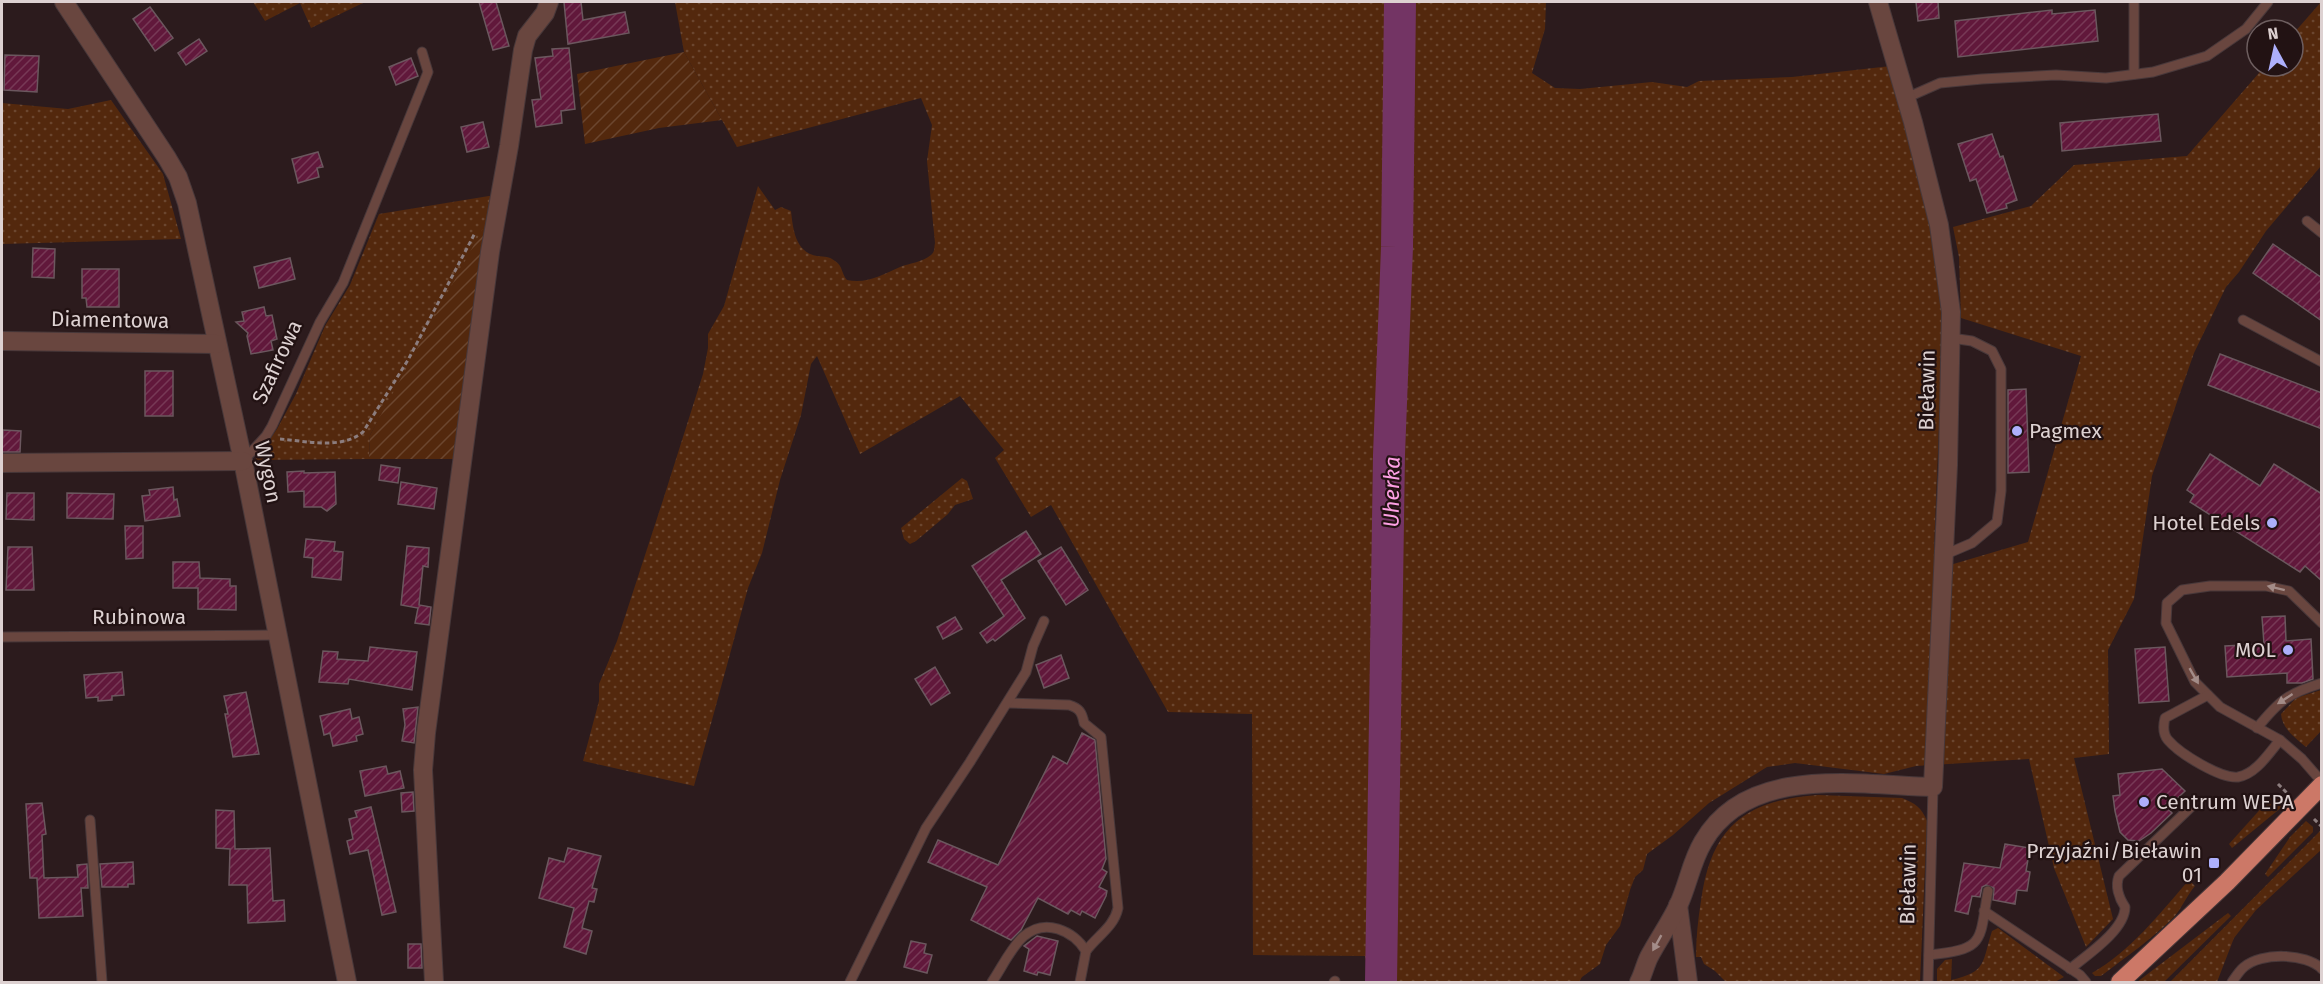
<svg xmlns="http://www.w3.org/2000/svg" width="2323" height="984" font-family="'Fira Sans',sans-serif">
<style>
.grass{fill:url(#grass-dots)}
.garden{fill:url(#garden-furrows)}
.lines{fill:none;stroke-linecap:round;stroke-linejoin:round}
.river{stroke:#733464;stroke-width:32}
.building{fill:url(#building-hatch);stroke:#6b575e;stroke-width:1.5}
.lane-casing{stroke:#48383a;stroke-width:11}
.street-casing{stroke:#48383a;stroke-width:20}
.highway-casing{stroke:#48383a;stroke-width:20}
.path{stroke:#8c7d7e;stroke-width:3;stroke-dasharray:4.5 3;stroke-linecap:butt}
.lane{stroke:#69463f;stroke-width:9}
.street{stroke:#69463f;stroke-width:18}
.highway{stroke:#cc7867;stroke-width:18}
.oneway{fill:#a38c88}
.poi-dot{fill:#adaffb;stroke:#221213;stroke-width:2}
.labels{text-anchor:middle;stroke-width:4.5;stroke-linejoin:round;paint-order:stroke}
.street-label{font-size:21px;fill:#ddd1d1;stroke:#221213}
.poi-label{font-size:21px;fill:#ddd1d1;stroke:#221213;text-anchor:end}
.water-label{font-size:22px;font-style:italic;fill:#fda0e4;stroke:#221213}
</style>
<defs>
<pattern id="grass-dots" width="8" height="8" patternUnits="userSpaceOnUse" patternTransform="scale(1.5)"><rect width="8" height="8" fill="#53280d"/><path d="M2 2h.1M6 6h.1" fill="none" stroke="#6b462f" stroke-width="1.8" stroke-linecap="round"/></pattern>
<pattern id="garden-furrows" width="10" height="10" patternUnits="userSpaceOnUse" patternTransform="scale(1.5)"><rect width="10" height="10" fill="#53280d"/><path d="M-1 1l2-2M0 10L10 0M9 11l2-2" fill="none" stroke="#6b462f"/></pattern>
<pattern id="building-hatch" width="6" height="6" patternUnits="userSpaceOnUse" patternTransform="scale(1.5)"><rect width="6" height="6" fill="#61183b"/><path d="M-1 1l2-2M0 6l6-6M5 7l2-2" fill="none" stroke="#773956"/></pattern>
</defs>
<rect width="100%" height="100%" fill="#2c1b1d"/>
<!-- grass -->
<g class="grass">
<path d="M253 2H362L363 3 311 28 300 3 265 21Z"/>
<path d="M675 2H1546L1545 29 1532 73 1555 88 1580 89 1652 82 1687 87 1699 81 1792 77 1891 66 1933 224 1941 299 1942 353 1934 548 1936 561 1950 565 2028 542 2081 356 1961 318 1959 257 1953 227 2031 206 2074 165 2187 156 2265 66H2293V34L2321 2V166L2266 231 2239 272 2226 287 2194 353 2179 396 2152 476 2134 599 2108 650 2109 754 2074 758 2113 919 2086 947 2054 868 2029 759 1916 766 1884 774 1795 763 1767 767 1709 803 1673 835 1647 854 1643 870 1635 877 1630 890 1620 926 1606 945 1600 964 1582 977 1579 982H1371L1365 956 1253 955 1252 714 1168 712 1051 505 1031 517 995 458 1004 450 960 396 860 454 817 356 811 364 801 415 780 480 762 553 748 588 694 786 583 761 599 701V684L617 641 663 500 703 374 708 348V334L724 306 758 186 775 210 781 207 791 211C793 229 795 252 817 256 825 257 829 256 835 261 843 266 841 273 847 280 867 284 882 275 900 267 910 263 923 262 931 255 935 252 934 248 935 243L927 161 932 125 921 98 737 147 684 52Z"/>
<path d="M111 100 163 174 181 239 2 244V103L68 109Z"/>
<path d="M495 195 490 225 370 435 369 459 255 460 277 429 296 394 325 326 350 285 379 214Z"/>
<path d="M962 478 967 481 973 499 955 505 948 514 916 541 910 544 904 539 901 528Z"/>
<path d="M2321 690V731L2306 747C2296 738 2282 729 2281 714L2296 698Z"/>
<path d="M2274 794H2279L2288 802 2232 848 2229 844Z"/>
<path d="M1818 795 1902 798C1915 803 1922 808 1927 821L1920 982H1726L1715 971 1704 964 1701 957H1696C1696 938 1698 919 1701 901 1711 827 1745 800 1818 795Z"/>
<path d="M2306 821 2313 827V832L2268 877 2265 874 2290 837Z"/>
<path d="M2321 830V850L2256 910 2234 938 2217 982H2170Z"/>
<path d="M2189 880 2195 886C2187 895 2182 908 2174 917 2152 939 2126 957 2101 976H2095L2092 973C2130 952 2161 912 2189 880Z"/>
<path d="M2228 913 2231 916 2164 982H2137Z"/>
<path d="M1998 928 2064 977 2055 982H1937V969L1945 960 1952 959 1951 980C1988 972 1982 961 1992 931Z"/>
</g>
<!-- garden -->
<g class="garden">
<path d="M684 52 722 120 659 128 585 144 577 74Z"/>
<path d="M490 225 460 459H369L370 435 482 230Z"/>
</g>
<g class="lines">
<!-- river -->
<path class="river" d="M1381 982 1389 455 1397 247 1400 2"/>
</g>
<!-- building -->
<g class="building">
<path d="M479 2H496L509 46 493 50Z"/>
<path d="M564 2H581L583 20 625 12 629 33 568 44Z"/>
<path d="M1916 2H1938L1939 18 1918 21Z"/>
<path d="M150 7 173 38 155 51 133 19Z"/>
<path d="M2052 10V14L2095 10 2098 41 1958 57 1955 21Z"/>
<path d="M199 39 207 51 186 65 178 53Z"/>
<path d="M569 48 575 109 561 111 562 123 536 127 532 100 541 99 535 58 553 56 552 49Z"/>
<path d="M5 55 39 56 37 92 4 90Z"/>
<path d="M411 58 418 76 396 85 389 67Z"/>
<path d="M2158 114 2161 141 2062 151 2060 123Z"/>
<path d="M483 122 489 147 467 152 461 127Z"/>
<path d="M1992 134 2000 157 2003 156 2017 200 2006 204 2007 208 1987 213 1976 179 1970 181 1958 144Z"/>
<path d="M318 152 323 167 317 168 319 177 298 183 292 159Z"/>
<path d="M2273 244 2322 278V321L2253 273Z"/>
<path d="M33 248 55 249 54 278 32 277Z"/>
<path d="M290 258 295 279 259 288 254 267Z"/>
<path d="M82 269H119V307H87L86 298H82Z"/>
<path d="M264 307 266 316 272 315 277 339 271 341 273 350 251 354 247 336 248 333 236 322 244 321 242 312Z"/>
<path d="M2220 354 2322 393V429L2208 385Z"/>
<rect x="145" y="371" width="28" height="45"/>
<path d="M2026 389 2029 472 2008 473V390Z"/>
<path d="M3 430 21 431 20 452H2Z"/>
<path d="M2210 454 2260 486 2274 464 2322 494V581L2305 566 2300 572 2190 502 2194 495 2187 490Z"/>
<path d="M381 465 400 468 398 483 379 480Z"/>
<path d="M304 471V473L335 472 336 504 327 511 321 507H304V491L288 492 287 472Z"/>
<path d="M401 482 437 488 434 509 398 504Z"/>
<path d="M173 487 174 500 177 499 180 516 145 521 142 496 150 495 149 490Z"/>
<path d="M7 493H34V520L6 519Z"/>
<path d="M67 493 114 494 113 519 67 518Z"/>
<path d="M125 526H143V558L126 559Z"/>
<path d="M1026 531 1041 554 1001 580 1025 618 995 641 993 639 987 643 980 633 1004 616 972 566Z"/>
<path d="M306 539 335 542 334 551 343 552 341 580 312 577 313 558 304 557Z"/>
<path d="M407 546 429 548 428 567 423 566 419 605 431 607 429 625 415 623 418 608 401 605Z"/>
<path d="M8 547H32L34 590H6Z"/>
<path d="M1061 547 1088 590 1066 605 1038 561Z"/>
<path d="M173 562H199L200 578 230 579V586H236V610L198 609V588H173Z"/>
<path d="M2285 616 2286 641 2311 639 2313 679 2302 683H2287V673L2227 677 2225 646 2264 644 2262 617Z"/>
<path d="M955 617 962 629 943 639 937 627Z"/>
<path d="M370 647 417 652 412 690 349 679 348 684 319 682 323 651 338 652 337 659 368 661Z"/>
<path d="M2165 647 2169 701 2139 703 2135 649Z"/>
<path d="M1061 655 1069 678 1044 688 1036 665Z"/>
<path d="M935 667 950 693 931 705 915 679Z"/>
<path d="M122 672 124 695 112 696V700L98 701V697L86 698 84 675Z"/>
<path d="M246 692 259 754 233 757 225 714H228L224 696Z"/>
<path d="M418 707 414 743 402 741 405 725 403 709Z"/>
<path d="M350 709 352 719 359 717 363 734 356 736 357 741 333 746 330 733 324 735 320 716Z"/>
<path d="M1082 733 1095 740 1106 859 1102 869 1107 872 1099 887 1107 891 1106 896 1095 918 1082 911 1080 915 1071 910 1068 914 1038 898 1021 930 1011 940 971 920 987 887 928 862 938 840 998 865 1053 756 1067 764Z"/>
<path d="M386 766 388 774 400 771 404 788 365 796 360 771Z"/>
<path d="M2162 769 2185 791 2167 808 2172 813 2151 833 2139 841 2128 840 2120 832 2115 811 2113 796 2120 795 2118 774Z"/>
<path d="M413 792 414 811 402 812 401 793Z"/>
<path d="M42 803 46 834 42 835 44 878 78 877 77 865 87 864 88 888H81L83 916 39 918 37 878H30L26 804Z"/>
<path d="M371 807 396 912 382 915 368 850 350 854 347 841 353 839 349 819 357 817 355 811Z"/>
<path d="M216 810 234 811 235 849 270 848 273 901 284 900 285 921 248 923 247 885H229L230 849 216 848Z"/>
<path d="M2005 844 2030 848 2026 871 2030 872 2027 891 2017 890 2015 904 1993 900 1994 888 1986 885 1982 887 1980 897 1972 896 1968 914 1955 911 1964 863 2000 868Z"/>
<path d="M568 848 601 856 592 888 597 889 594 902 589 901 582 928 592 931 586 954 564 947 574 908 539 898 549 858 564 862Z"/>
<path d="M133 862 134 884H128V887H102L100 864Z"/>
<path d="M1037 936 1058 941 1050 975 1038 972 1037 975 1024 971 1029 949 1024 946Z"/>
<path d="M911 941 926 944 924 953 932 955 927 973 904 967Z"/>
<path d="M408 944H421L422 968H408Z"/>
</g>
<g class="lines">
<defs>
<g id="lane">
<path d="M2134 74V2"/>
<path d="M1906 98 1940 83 1982 79 2056 75 2106 78 2153 72 2207 56 2246 29 2268 2"/>
<path d="M2307 221 2322 233"/>
<path d="M2243 320 2322 362"/>
<path d="M243 461 266 436 272 426 320 322 343 283 428 72 422 52"/>
<path d="M1944 555 1972 543 1997 522 2001 491V369L1992 351 1972 341 1951 338"/>
<path d="M2322 623 2289 591 2266 586H2210L2182 590 2167 603 2166 623 2195 682 2220 707 2280 740 2302 759 2322 782"/>
<path d="M2 637 277 635"/>
<path d="M2208 695 2165 718C2163 726 2163 734 2168 740 2180 754 2221 779 2238 777 2256 774 2269 753 2280 740"/>
<path d="M1008 703 1069 705C1079 708 1082 712 1084 723L1101 737 1118 908C1114 927 1097 936 1086 951"/>
<path d="M2257 728C2279 701 2288 693 2322 683"/>
<path d="M90 820 102 982"/>
<path d="M1984 911 2080 975 2086 982"/>
<path d="M1929 955C1986 949 1979 942 1988 891"/>
<path d="M2070 969C2087 955 2125 930 2125 907 2119 898 2115 886 2119 876L2192 806"/>
<path d="M850 982 926 828 970 762 1026 672 1033 646 1044 621"/>
<path d="M992 982C1008 959 1022 918 1058 929 1071 933 1079 940 1086 951L1080 982"/>
<path d="M1334 982 1335 981"/>
<path d="M1928 982 1933 787"/>
<path d="M2232 982C2235 978 2239 971 2244 967 2261 952 2306 953 2322 969"/>
</g>
<g id="street">
<path d="M64 2 167 158 178 177 187 203 243 461 347 982"/>
<path d="M2 341 217 344"/>
<path d="M2 463 243 461"/>
<path d="M1678 905 1688 982"/>
<path d="M434 982 423 770 426 733 490 252 509 146 523 50 527 36 545 13 549 2"/>
<path d="M1639 982C1643 975 1645 965 1649 957 1658 940 1670 923 1678 906 1688 885 1691 862 1703 842 1747 764 1858 785 1933 787L1948 465 1951 312 1939 225 1913 122 1878 2"/>
</g>
<path id="highway" d="M2120 982 2227 882 2322 785"/>
</defs>
<!-- lane casing -->
<use href="#lane" class="lane-casing"/>
<!-- street casing -->
<use href="#street" class="street-casing"/>
<!-- highway casing -->
<use href="#highway" class="highway-casing"/>
<!-- path -->
<g class="path">
<path d="M280 439C307 441 341 450 363 432L408 360 475 233"/>
<path d="M2278 784 2290 796"/>
<path d="M2314 819 2321 826"/>
</g>
<!-- lane -->
<use href="#lane" class="lane"/>
<!-- street -->
<use href="#street" class="street"/>
<!-- highway -->
<use href="#highway" class="highway"/>
</g>
<!-- one-way arrows -->
<defs><path id="oneway-solid" d="M-6-.8H1V-3.2L6.5 0L1 3.2V.8H-6Z" transform="scale(1.5)"/></defs>
<g class="oneway">
<use href="#oneway-solid" transform="translate(2276 588) rotate(-166)"/>
<use href="#oneway-solid" transform="translate(2194 676) rotate(60)"/>
<use href="#oneway-solid" transform="translate(2285 699) rotate(147)"/>
<use href="#oneway-solid" transform="translate(1657 943) rotate(119)"/>
</g>
<!-- markers -->
<g class="poi-dot">
<circle cx="2017" cy="431" r="6"/>
<circle cx="2272" cy="523" r="6"/>
<circle cx="2288" cy="650" r="6"/>
<circle cx="2144" cy="802" r="6"/>
<rect x="2208" y="857" width="12" height="12" rx="3"/>
</g>
<g class="labels">
<!-- street labels -->
<g class="street-label">
<text transform="translate(110 320) rotate(1)" y="7">Diamentowa</text>
<text transform="translate(277 362) rotate(-65)" y="7">Szafirowa</text>
<text transform="translate(1927 390) rotate(-89)" y="7">Bieławin</text>
<text transform="translate(268 472) rotate(78)" y="7">Wygon</text>
<text x="139" y="624">Rubinowa</text>
<text transform="translate(1908 884) rotate(-89)" y="7">Bieławin</text>
</g>
<!-- poi labels -->
<g class="poi-label">
<text x="2029" y="438" text-anchor="start">Pagmex</text>
<text x="2260" y="530">Hotel Edels</text>
<text x="2276" y="657">MOL</text>
<text x="2156" y="809" text-anchor="start">Centrum WEPA</text>
<text x="2202" y="858">Przyjaźni/Bieławin<tspan x="2202" dy="24">01</tspan></text>
</g>
<!-- water labels -->
<g class="water-label">
<text transform="translate(1391 492) rotate(-89)" y="8">Uherka</text>
</g>
</g>
<!-- border -->
<rect width="2323" height="984" fill="none" stroke="#ddd1d1" stroke-width="6"/>
<!-- north arrow -->
<g transform="translate(2275 48) rotate(352)"><circle r="28" fill="#221213" stroke="#6d5e5f" stroke-width="1.5"/>
<path d="M0-4.5L10 22L0 15L-10 22Z" fill="#adaffb"/>
<text y="-9" font-size="16" font-weight="bold" text-anchor="middle" fill="#ddd1d1">N</text>
</g>
</svg>
